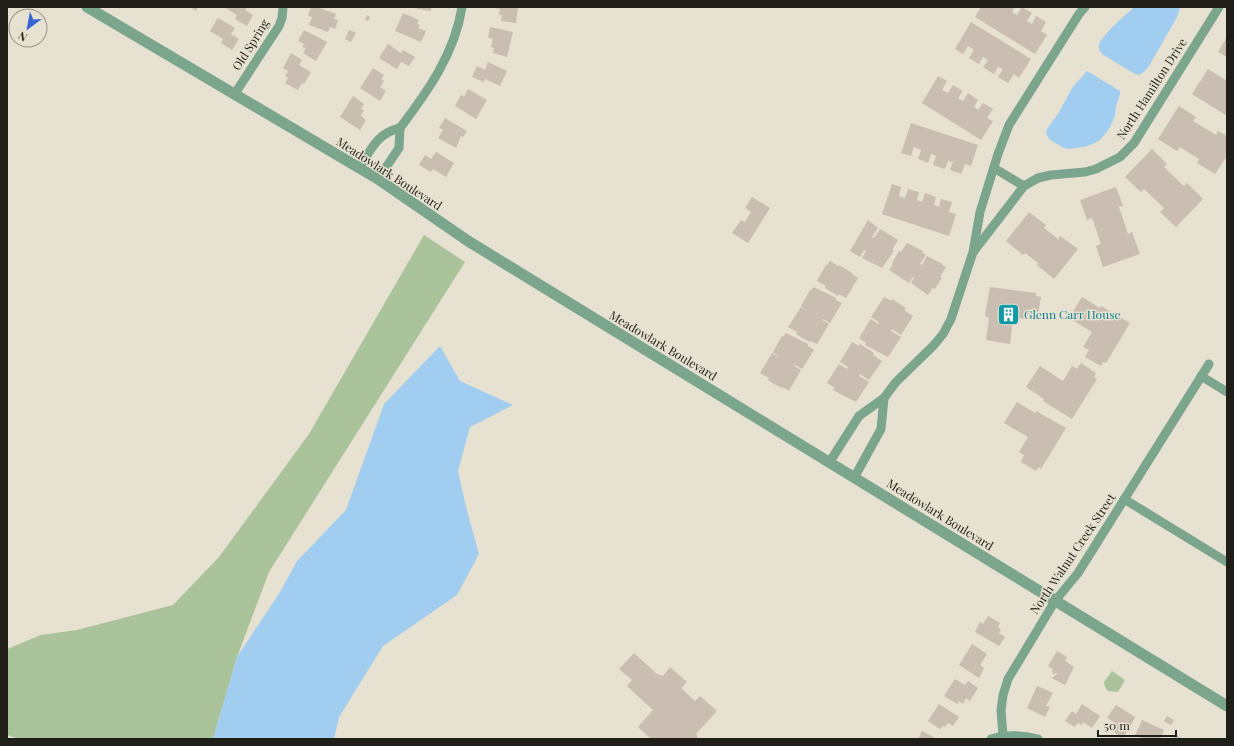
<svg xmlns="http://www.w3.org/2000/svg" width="1234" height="746" font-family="'Playfair Display',serif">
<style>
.green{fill:#aac39a}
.water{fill:#a0cdf0}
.building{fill:#cabdb1}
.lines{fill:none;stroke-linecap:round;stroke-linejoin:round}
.minor{stroke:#7ba58d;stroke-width:9}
.tertiary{stroke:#7ba58d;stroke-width:11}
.labels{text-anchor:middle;stroke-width:3;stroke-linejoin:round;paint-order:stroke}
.street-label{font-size:12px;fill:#201e18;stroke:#e6e1d1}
.culture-label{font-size:12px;fill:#0d838f;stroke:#e6e1d1;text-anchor:start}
</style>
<rect width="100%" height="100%" fill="#e6e1d1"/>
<!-- green -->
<g class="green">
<path d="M424 235 465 262 269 572 237 657 213 739H19L7 735V649L41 635 77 630 173 605 219 557 309 434Z"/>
<path d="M1112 671 1125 680 1118 692 1108 691 1105 687 1104 682Z"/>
</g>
<!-- water -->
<g class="water">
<path d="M1135 7H1180L1177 17 1149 66 1145 71 1139 75 1135 74 1102 54C1100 51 1098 48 1099 45 1100 37 1128 12 1135 7Z"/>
<path d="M1087 71 1120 91V94L1116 106 1115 116 1109 129 1101 139 1095 143 1084 147 1067 149 1062 147 1049 139 1046 133 1047 129 1058 114 1072 88Z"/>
<path d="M440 346 460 381 513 405 470 427 458 471 466 507 479 554 457 595 383 646 339 717 334 739H213L237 657 280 592 297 561 346 510 384 404Z"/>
</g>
<!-- building -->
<g class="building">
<path d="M190 7H198L196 11Z"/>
<path d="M224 7H247L245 10 253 15 247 26 235 19 237 15Z"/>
<path d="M311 7H317L336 14 334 19 338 20 335 29 330 27 328 32 309 25 312 17 308 16Z"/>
<path d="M417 7H431V11L417 9Z"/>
<path d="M492 7H518L516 23 501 21 502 15H499L500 9Z"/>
<path d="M981 7H1015L1012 12 1017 15 1022 7 1032 13 1027 21 1032 24 1036 16 1046 22 1041 31 1047 35 1035 54 975 17Z"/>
<path d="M403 13 419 20 417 24 420 25 418 28 426 31 421 42 395 31Z"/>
<path d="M367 15 370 17 368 21 365 20Z"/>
<path d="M218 18 235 28 231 34 239 39 232 50 221 43 223 39 210 31Z"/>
<path d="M971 22 1031 59 1019 78 1014 74 1008 83 998 77 1003 69 998 67 994 74 983 67 988 60 983 57 979 64 969 58 974 50 968 46 963 54 955 49Z"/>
<path d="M490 27 513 32 507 57 493 53 494 48 491 47 493 39 488 38Z"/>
<path d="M304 30 327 42 316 61 303 53 306 48 302 47 304 44 298 41Z"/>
<path d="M349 30 356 33 351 42 345 39Z"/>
<path d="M1227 37V57L1218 52Z"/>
<path d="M388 44 401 53 403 50 415 57 409 66 401 62 397 69 379 58Z"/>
<path d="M291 53 302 60 299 65 311 72 304 84 302 83 298 90 285 83 288 78 285 76 288 71 283 68Z"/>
<path d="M488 62 507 71 500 86 485 79 484 82 472 77 477 66 485 70Z"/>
<path d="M373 68 384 75 381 79 384 81 380 87 386 91 380 101 360 88Z"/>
<path d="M1208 69 1227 81V116L1192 94Z"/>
<path d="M938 76 947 81 942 90 948 93 953 85 963 91 958 98 963 101 968 93 978 100 974 107 978 110 983 103 993 109 987 118 993 121 981 140 922 103Z"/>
<path d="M468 89 487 100 476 119 455 106 461 95 464 97Z"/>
<path d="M353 96 364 104 361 109 364 110 361 116 366 120 360 130 340 117Z"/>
<path d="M1179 106 1196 117 1193 121 1216 135 1218 131 1227 136V156L1215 174 1197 163 1199 159 1180 147 1177 151 1158 139Z"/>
<path d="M445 118 467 131 463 137 461 136 456 148 438 138 443 130 439 128Z"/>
<path d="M911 123 978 145 971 166 965 164 961 174 950 170 953 162 948 161 945 169 933 165 936 156 931 154 928 163 918 159 921 150 914 147 911 156 901 153Z"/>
<path d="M1152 149 1167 164 1164 167 1184 186 1187 183 1203 199 1176 227 1160 212 1164 208 1144 189 1141 192 1125 177Z"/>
<path d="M436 152 454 163 446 177 433 169 431 172 419 165 425 155 431 159Z"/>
<path d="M892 184 901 187 899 196 905 198 908 189 919 192 917 200 922 202 925 193 936 197 934 205 939 207 941 199 952 202 949 212 956 214 949 236 882 214Z"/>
<path d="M1116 187 1123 206 1119 207 1128 234 1132 232 1140 254 1103 267 1096 246 1101 244 1092 218 1087 220 1080 200Z"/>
<path d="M752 197 770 208 748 243 732 233 741 220 745 222 751 212 745 208Z"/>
<path d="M1029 212 1046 225 1044 228 1058 239 1060 236 1078 249 1054 279 1037 265 1038 263 1025 253 1023 255 1006 241Z"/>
<path d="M868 220 878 228 872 237 874 238 880 229 895 238 898 240 892 250 894 251 882 268 862 258 866 251 864 250 860 257 850 251Z"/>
<path d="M907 243 923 251 922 252 926 255 920 264 922 265 927 256 943 264 942 265 946 267 940 277 942 278 935 289 933 288 928 295 911 283 914 278 913 277 909 283 889 270 893 264 892 263 899 251 901 252Z"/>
<path d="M830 261 838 266 839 265 852 273V274L858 278 846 298 839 294 838 296 825 288 826 286 817 281 826 265H827Z"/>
<path d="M814 287 836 298V300L842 303 830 323 823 319 822 320 829 324 817 344 810 341 809 342 796 334 797 332 788 327 801 307 809 312 801 306 810 290H811Z"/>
<path d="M990 287 1036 293V296L1041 297 1038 314H1033L1031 320 1013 317 1010 344 986 340 989 318 985 316Z"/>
<path d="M884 297 891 301 892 299 906 308 904 310 913 316 901 335 892 329 891 331 901 337 888 357 865 345 866 343 859 338 871 319 878 324 879 322 871 317Z"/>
<path d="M1082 297 1100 308 1101 306 1130 323 1106 363 1103 362 1101 366 1085 357 1089 350 1083 347 1092 332 1069 318Z"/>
<path d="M786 333 808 344V346L814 350 802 369 795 365 794 366 801 370 789 391 782 387 781 388 768 380 769 378 760 373 772 353 781 358 773 352 782 336 783 337Z"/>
<path d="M852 342 859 346 860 344 874 353 873 355 882 361 869 380 860 374 859 376 869 382 856 402 833 390 835 388 827 383 839 364 847 369 848 367 840 362Z"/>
<path d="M1081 363 1096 373 1094 377 1097 379 1072 419 1043 401 1044 399 1026 387 1040 366 1063 381 1072 366 1077 369Z"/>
<path d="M1017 402 1035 413 1036 411 1066 428 1041 469 1039 467 1036 471 1021 462 1024 455 1019 452 1028 437 1004 423Z"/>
<path d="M988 616 1000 623 998 627 1001 630 999 633 1005 637 999 646 975 632 980 622 983 624Z"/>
<path d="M972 644 987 654 980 665 984 668 979 678 959 665Z"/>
<path d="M1057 651 1067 657 1065 661 1074 667 1065 685 1052 678 1058 673 1053 674 1052 670 1053 669 1048 666Z"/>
<path d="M634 653 657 674 663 676 670 667 687 682 681 688 695 701 700 696 717 711 696 734 698 736 696 739H651L638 727 653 710 627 686 632 680 619 669Z"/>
<path d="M955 679 965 685 968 681 978 688 970 701 966 698 963 704 959 701 957 704 944 696Z"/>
<path d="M1037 686 1053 693 1046 706 1050 707 1045 717 1027 708Z"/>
<path d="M939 704 959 717 953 726 948 723 945 727 943 726 940 729 928 721Z"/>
<path d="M1082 704 1100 716 1092 728 1083 722 1081 725 1078 723 1075 727 1065 721 1072 711 1076 714Z"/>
<path d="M1116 705 1135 717 1128 731 1122 738 1113 731 1117 724 1107 718Z"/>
<path d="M1167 716 1174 720 1171 725 1164 721Z"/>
<path d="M1142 720 1164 730 1160 739H1146L1135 736Z"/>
<path d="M922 731 937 739H918Z"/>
<path d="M1176 735 1183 739H1174Z"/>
</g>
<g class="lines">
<!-- minor -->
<g class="minor">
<path d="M234 95 279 26 282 18 283 7"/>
<path d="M400 128C428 91 455 53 462 7"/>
<path d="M359 168C371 150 377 133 400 128L399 148 378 179"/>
<path d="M994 168 1024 186"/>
<path d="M974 251 1024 186 1038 178 1051 175 1085 172 1096 169 1120 157 1134 143 1219 7"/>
<path d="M1201 376 1227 392"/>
<path d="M829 463 859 416 884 398 896 382 934 345 943 334 951 319 973 252 980 212 998 154 1009 125 1079 14 1085 7"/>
<path d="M854 478 881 429 884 398"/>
<path d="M1124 499 1227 562"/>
<path d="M1003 736 1001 710 1003 695 1008 679 1055 601 1078 573 1209 364"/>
<path d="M991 739C1007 734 1022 735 1038 739"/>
</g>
<!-- tertiary -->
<path class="tertiary" d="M87 7 378 179 468 241 1227 706"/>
</g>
<!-- icons -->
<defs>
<symbol id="building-square" viewBox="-11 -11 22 22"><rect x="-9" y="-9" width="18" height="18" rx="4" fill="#0f9aa8" stroke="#e6e1d1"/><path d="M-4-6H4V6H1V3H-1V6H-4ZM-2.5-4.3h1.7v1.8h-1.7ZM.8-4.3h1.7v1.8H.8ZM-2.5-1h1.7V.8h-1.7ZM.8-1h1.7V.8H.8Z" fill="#fff"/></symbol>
</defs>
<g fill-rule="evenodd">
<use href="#building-square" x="996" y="302" width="25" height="25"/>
</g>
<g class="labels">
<!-- street labels -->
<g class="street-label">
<text transform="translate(251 45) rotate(-58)" y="4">Old Spring</text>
<text transform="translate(1152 89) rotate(-57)" y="4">North Hamilton Drive</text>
<text transform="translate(389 174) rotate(33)" y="4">Meadowlark Boulevard</text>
<text transform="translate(663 346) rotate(31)" y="4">Meadowlark Boulevard</text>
<text transform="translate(940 515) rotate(32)" y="4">Meadowlark Boulevard</text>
<text transform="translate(1073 554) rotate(-56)" y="4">North Walnut Creek Street</text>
</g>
<!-- culture labels -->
<g class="culture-label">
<text x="1024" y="319">Glenn Carr House</text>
</g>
</g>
<!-- border -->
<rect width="1234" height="746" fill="none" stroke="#201e18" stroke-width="16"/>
<!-- north arrow -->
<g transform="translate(28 28) rotate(212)"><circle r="19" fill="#e6e1d1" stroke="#979387"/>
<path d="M0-3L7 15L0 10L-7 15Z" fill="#3466d5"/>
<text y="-6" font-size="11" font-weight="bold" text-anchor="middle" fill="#201e18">N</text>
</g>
<!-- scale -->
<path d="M1098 730v6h78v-6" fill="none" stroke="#201e18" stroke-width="2"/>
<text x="1104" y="730" font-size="12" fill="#201e18" stroke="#e6e1d1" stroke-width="3" paint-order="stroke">50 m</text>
</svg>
